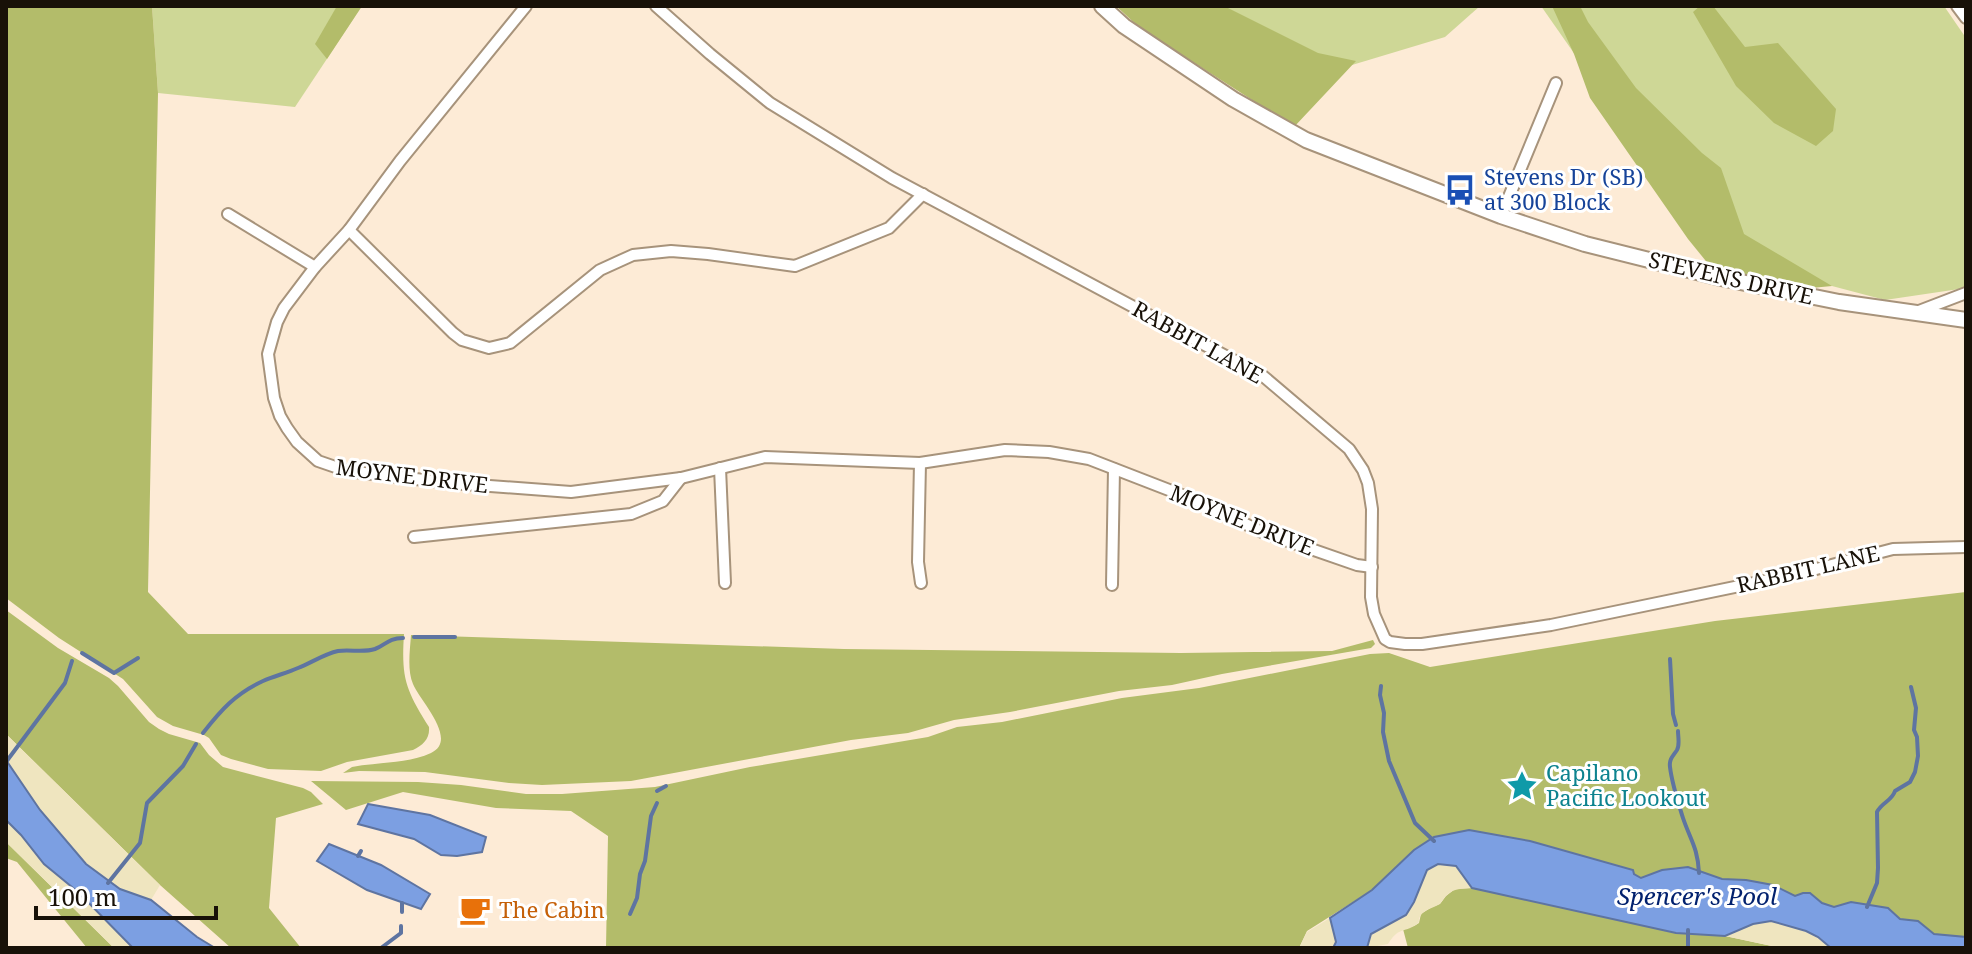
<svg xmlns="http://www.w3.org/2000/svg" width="1972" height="954" font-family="'Noto Serif',serif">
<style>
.green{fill:#ced796}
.forest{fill:#b3bc6a}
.sand{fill:#efe5bf}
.water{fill:#7c9fe2;stroke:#5e74a1;stroke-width:2}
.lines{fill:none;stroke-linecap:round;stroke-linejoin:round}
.stream{stroke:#5e74a1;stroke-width:4}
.street-casing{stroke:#a7937b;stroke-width:14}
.secondary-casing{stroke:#a7937b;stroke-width:18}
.street{stroke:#fff;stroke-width:10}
.secondary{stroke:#fff;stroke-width:14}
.labels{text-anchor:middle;stroke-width:6;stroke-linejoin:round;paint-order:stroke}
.transit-label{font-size:22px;fill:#164399;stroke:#fff;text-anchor:start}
.street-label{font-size:22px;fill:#181108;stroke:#fff}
.culture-label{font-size:22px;fill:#0d838f;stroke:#fff;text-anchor:start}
.food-label{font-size:22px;fill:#c56008;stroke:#fff;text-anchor:start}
.water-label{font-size:24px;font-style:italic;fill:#02216e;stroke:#fff}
</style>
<rect width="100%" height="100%" fill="#fdebd6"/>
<!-- green -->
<g class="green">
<path d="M152 6H362L295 107 158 93Z"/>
<path d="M1116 6H1480L1445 37 1352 65Z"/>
<path d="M1541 6H1944L1966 38V288L1885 300 1715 255Z"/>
</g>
<!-- forest -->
<g class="forest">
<path d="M6 6H152L158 93 148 592 188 634H404C401 679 406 690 429 727 430 739 423 745 413 750L347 762 321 771 268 769 231 759 221 755 209 738 204 735 173 726 157 717 123 679 59 638 6 598Z"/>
<path d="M337 6H362L327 59 315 44Z"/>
<path d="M1116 6H1224L1318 53 1356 61 1294 127 1140 28Z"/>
<path d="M1552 6H1580L1588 22 1636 88 1702 153 1721 168 1744 234 1832 286 1811 288 1714 271 1688 239 1590 98 1574 54Z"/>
<path d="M1700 6H1713L1745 47 1778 43 1836 109 1833 131 1816 146 1774 123 1736 86 1693 12Z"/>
<path d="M1966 592V937L1934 934 1918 921 1900 919 1887 908 1851 902 1834 907 1822 903 1810 893H1803L1795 896 1773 885 1746 880 1722 879 1688 867 1662 870 1641 878 1634 874 1633 870 1531 841 1469 830 1414 850 1372 890 1307 931 1299 948H606L608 836 571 811 496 808 403 792 346 810 311 781 418 782 461 785 526 794H562L655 787 750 767 928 737 957 727 1002 722 1122 698 1199 688 1370 654 1389 653 1430 667 1715 621Z"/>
<path d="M6 610 58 648 109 678 118 686 149 722 159 729 169 734 200 743 209 755 223 767 303 788 311 792 323 804 276 818 269 908 301 948H231L160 885 6 734Z"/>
<path d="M411 635 844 649 1181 653 1332 651 1373 640 1375 644 1371 648 1222 674 1172 685 1119 691 1010 712 954 720 908 733 851 740 631 781 542 785 509 783 425 772 359 771 343 773 352 767C377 762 407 764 431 753 459 740 420 701 413 684 407 670 410 650 411 635Z"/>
<path d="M6 842 114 948H87L17 862 6 858Z"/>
<path d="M1472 888 1675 933 1725 936 1781 948H1408L1403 929 1414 926 1419 923 1421 914 1432 907 1440 904 1446 896 1455 889Z"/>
</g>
<!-- sand -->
<g class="sand">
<path d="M6 734 160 885 151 900 197 937 215 948H114L6 842Z"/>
<path d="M1438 864 1456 866 1472 888C1462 889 1454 888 1447 895 1443 898 1442 903 1438 905 1433 908 1425 909 1421 915 1416 922 1423 921 1414 926 1401 933 1398 928 1388 944L1367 948 1371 935 1414 902 1427 870Z"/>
<path d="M1330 918 1336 943 1333 948H1299L1307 932Z"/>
<path d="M1771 921C1795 928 1811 931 1831 948H1781L1725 936 1753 924Z"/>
</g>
<!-- water -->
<g class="water">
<path d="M6 760 40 810 86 864 120 889 151 900 197 937 215 948H133L78 892 44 864 21 835 6 820Z"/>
<path d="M368 804 430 815 486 837 482 852 457 856 441 855 414 839 358 824Z"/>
<path d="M1469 830 1530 841 1633 870 1634 874 1641 878 1662 870 1688 867 1722 879 1746 880 1773 885 1795 896 1803 893H1810L1822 903 1834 907 1851 902 1888 908 1900 919 1918 921 1934 934 1966 937V948H1831L1818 937 1806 931 1771 921 1753 924 1725 936 1676 933 1472 888 1456 866 1438 864 1427 870 1414 902 1406 915 1371 934 1367 948H1333L1336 942 1330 918 1372 890 1414 850 1434 837Z"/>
<path d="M329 844 381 865 430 894 421 909 367 890 317 861Z"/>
</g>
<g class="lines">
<!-- stream -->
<g class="stream">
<path d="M414 637H455"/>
<path d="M82 653 114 673 138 658"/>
<path d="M1670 659 1673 714 1676 725"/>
<path d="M1381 686 1380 695 1384 713 1383 732 1389 761 1415 823 1434 841"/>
<path d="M1678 731C1678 737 1680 745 1677 750 1673 756 1669 759 1670 767 1672 784 1678 802 1683 818 1690 839 1698 848 1699 873"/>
<path d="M203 733C221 710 235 694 263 681 274 676 287 673 298 668 311 663 324 654 338 651 350 649 363 653 375 649 386 645 388 638 403 638"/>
<path d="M6 762 65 683 72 661"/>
<path d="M657 791 666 786"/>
<path d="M358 856 361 851"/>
<path d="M108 883 140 843 147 803 183 766 196 744"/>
<path d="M1867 907 1877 883 1878 868 1877 812C1882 802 1892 801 1895 791L1910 782 1915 772 1918 756 1917 737 1914 730 1916 708 1911 687"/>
<path d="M402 912V903"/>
<path d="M630 914 637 898 640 874 645 861 651 816 657 803"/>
<path d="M381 948 401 933V926"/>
<path d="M1688 948V930"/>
</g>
<defs>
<g id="street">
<path d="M526 6 400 161 349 230 315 267 284 308 277 322 268 354 274 398 280 416 287 428 297 442 318 461 347 471 450 483 571 492 681 478 765 457 920 463 1005 450 1049 452 1089 459 1200 502 1262 532 1357 565 1372 567"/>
<path d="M656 6 710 54 770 103 892 178 1263 376 1349 449 1363 470 1368 483 1372 509 1371 597 1374 614 1385 639 1390 642 1405 644H1422L1551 625 1797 574 1893 549 1966 547"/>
<path d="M1957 6 1966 18"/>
<path d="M228 214 315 267"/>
<path d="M1501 216 1556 83"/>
<path d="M349 230 453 333 462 340 489 348 510 343 600 270 633 255 671 251 708 254 795 266 889 228 923 194"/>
<path d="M1919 311 1966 293"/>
<path d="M920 463 918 562 921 583"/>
<path d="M720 468 725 583"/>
<path d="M414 537 631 514 663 501 681 478"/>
<path d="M1112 585 1114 469"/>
</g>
<path id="secondary" d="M1102 6 1124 26 1233 99 1306 140 1501 216 1585 244 1721 278 1839 302 1966 320"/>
</defs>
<!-- street casing -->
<use href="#street" class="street-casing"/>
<!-- secondary casing -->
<use href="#secondary" class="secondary-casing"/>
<!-- street -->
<use href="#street" class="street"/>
<!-- secondary -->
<use href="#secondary" class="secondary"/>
</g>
<!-- icons -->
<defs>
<symbol id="bus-bare" viewBox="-9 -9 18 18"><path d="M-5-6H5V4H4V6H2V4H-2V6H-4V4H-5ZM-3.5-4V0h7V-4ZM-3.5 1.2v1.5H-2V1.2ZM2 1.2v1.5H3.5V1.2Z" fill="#1a4fb4" stroke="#fff" stroke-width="2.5" paint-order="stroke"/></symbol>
<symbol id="sight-bare" viewBox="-9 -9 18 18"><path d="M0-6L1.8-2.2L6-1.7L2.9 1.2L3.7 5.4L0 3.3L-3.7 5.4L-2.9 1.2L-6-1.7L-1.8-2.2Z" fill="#0f9aa8" stroke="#fff" stroke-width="2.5" paint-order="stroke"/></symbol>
<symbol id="cafe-bare" viewBox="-9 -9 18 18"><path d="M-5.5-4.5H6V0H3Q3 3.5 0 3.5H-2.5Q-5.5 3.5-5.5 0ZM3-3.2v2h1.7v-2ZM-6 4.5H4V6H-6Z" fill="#e8710a" stroke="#fff" stroke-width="2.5" paint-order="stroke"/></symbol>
</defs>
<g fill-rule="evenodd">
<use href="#bus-bare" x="1438" y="168" width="44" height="44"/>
<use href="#sight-bare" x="1500" y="764" width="44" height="44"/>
<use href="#cafe-bare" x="453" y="888" width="44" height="44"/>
</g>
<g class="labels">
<!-- transit labels -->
<g class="transit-label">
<text x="1484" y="185">Stevens Dr (SB)<tspan x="1484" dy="25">at 300 Block</tspan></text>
</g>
<!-- street labels -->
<g class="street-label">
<text transform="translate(1731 278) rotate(13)" y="8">STEVENS DRIVE</text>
<text transform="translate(1198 342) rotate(29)" y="8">RABBIT LANE</text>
<text transform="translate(412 476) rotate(7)" y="8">MOYNE DRIVE</text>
<text transform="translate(1242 520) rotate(22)" y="8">MOYNE DRIVE</text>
<text transform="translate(1808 569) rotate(-13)" y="8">RABBIT LANE</text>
</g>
<!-- culture labels -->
<g class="culture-label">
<text x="1546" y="781">Capilano<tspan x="1546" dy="25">Pacific Lookout</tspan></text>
</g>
<!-- food labels -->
<g class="food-label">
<text x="499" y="918">The Cabin</text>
</g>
<!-- water labels -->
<g class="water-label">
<text x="1697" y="905">Spencer's Pool</text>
</g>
</g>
<!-- border -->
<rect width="1972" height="954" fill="none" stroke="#181108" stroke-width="16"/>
<!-- scale -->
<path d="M36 906v12h180v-12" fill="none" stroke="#181108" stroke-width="4"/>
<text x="48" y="906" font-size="24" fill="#181108" stroke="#ffffff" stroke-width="6" paint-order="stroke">100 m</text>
</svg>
